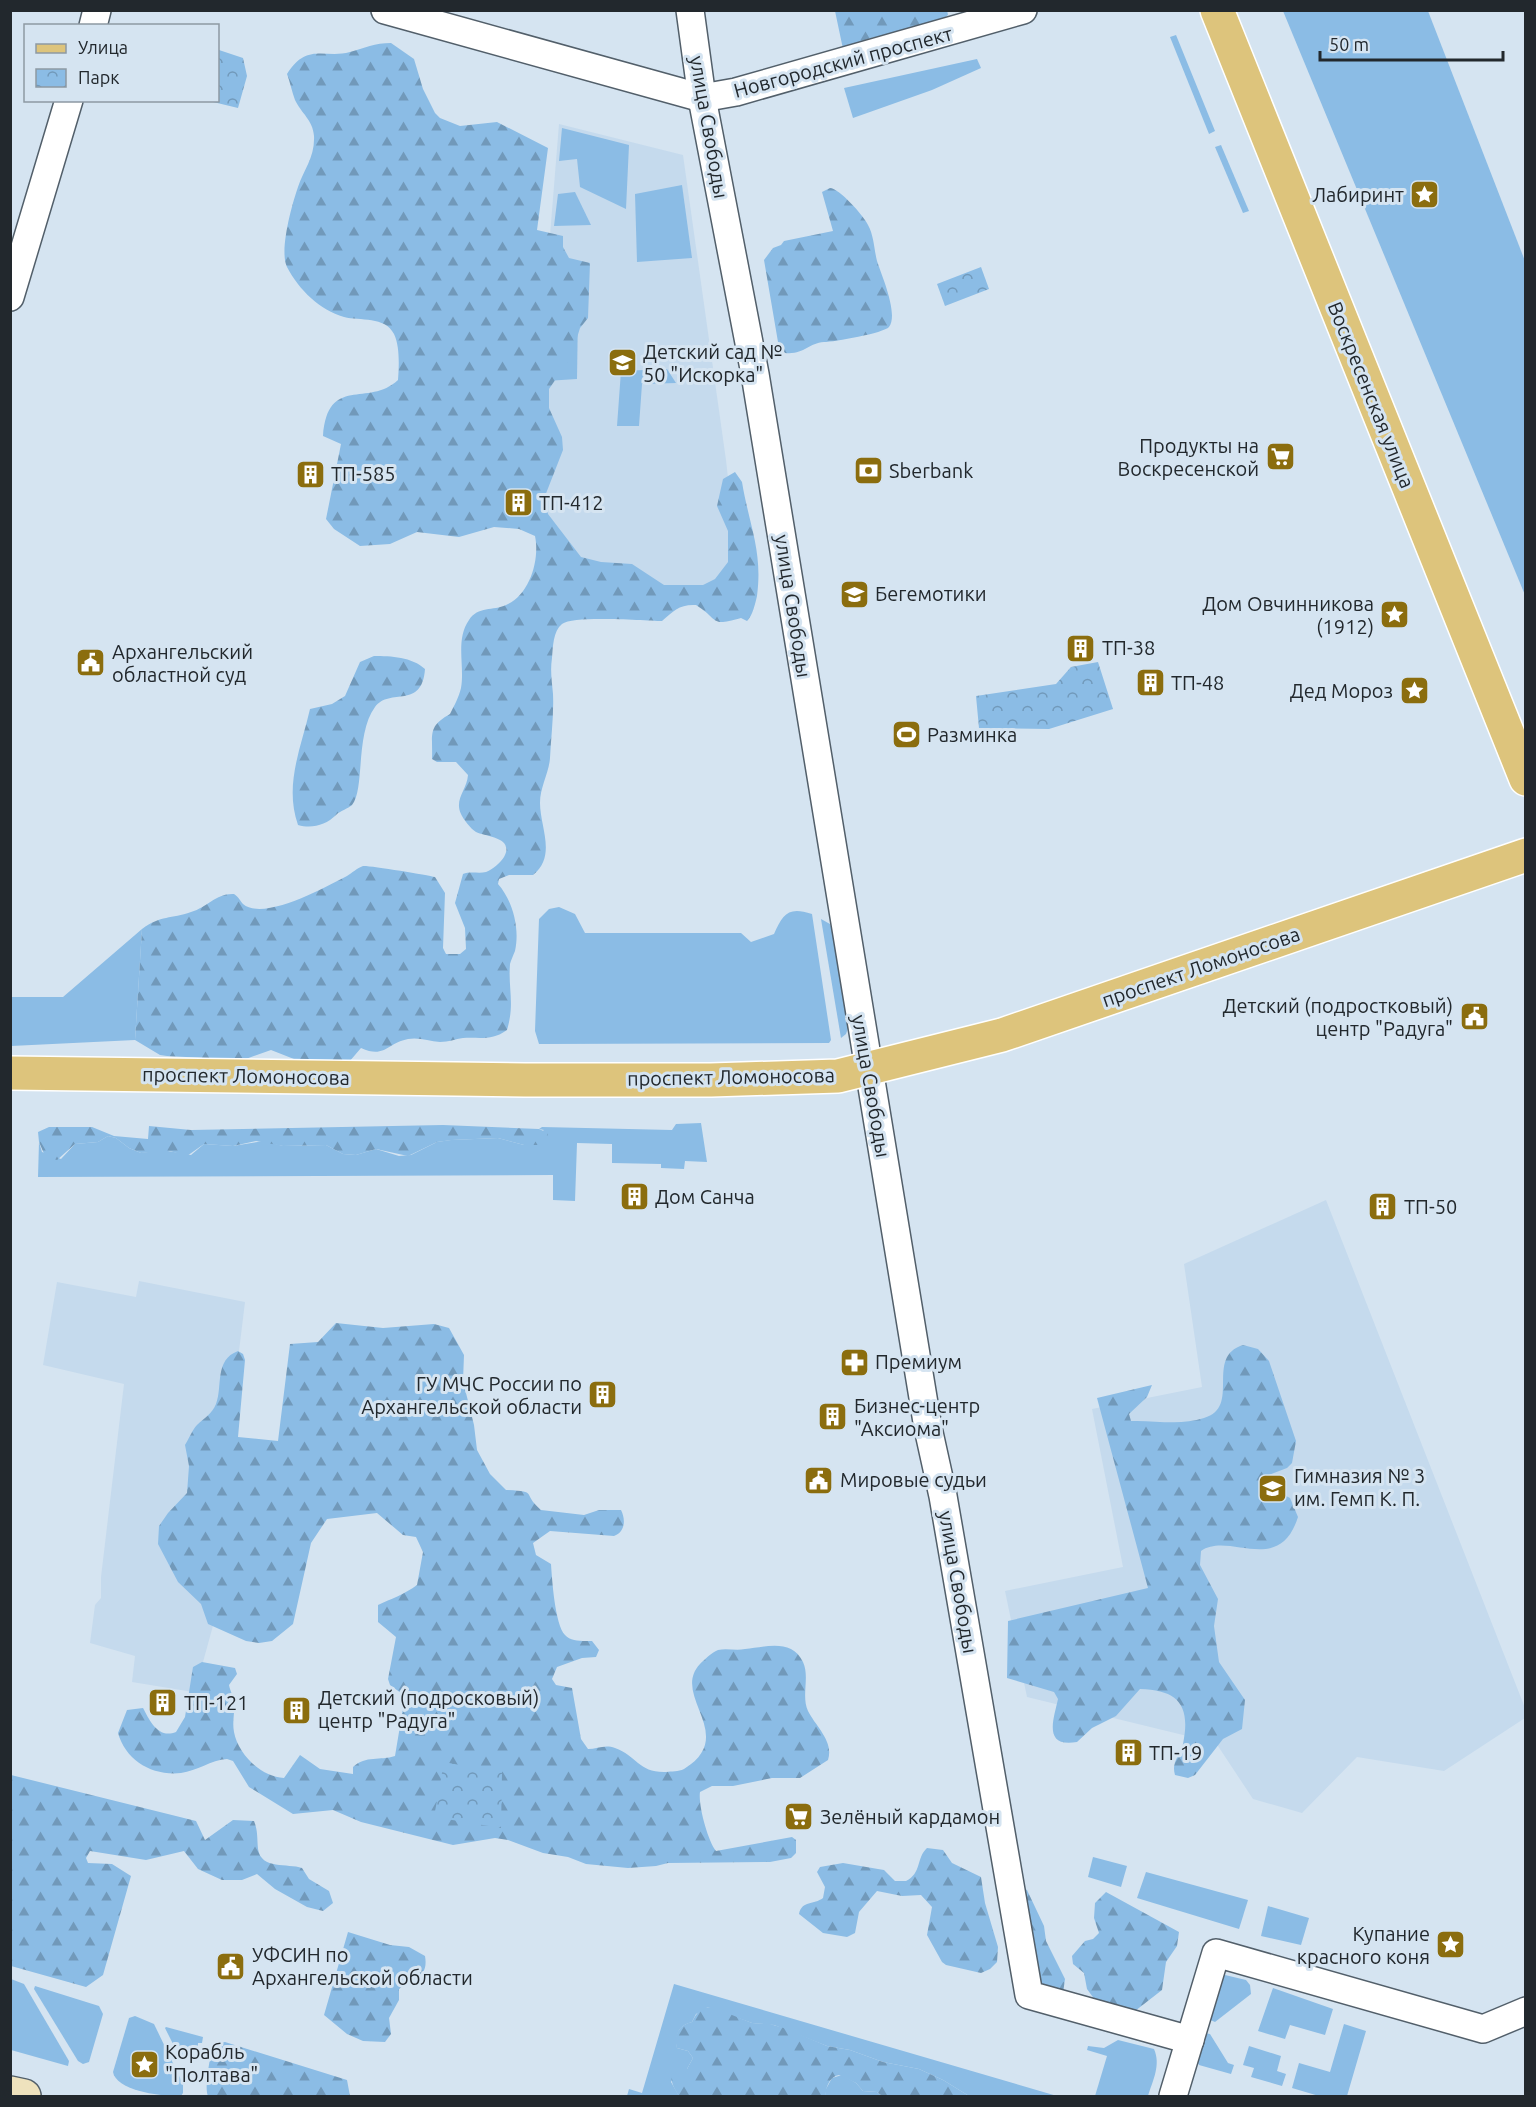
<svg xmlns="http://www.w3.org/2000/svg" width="1536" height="2107" font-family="Ubuntu,sans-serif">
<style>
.built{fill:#c5daed}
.grass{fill:#8bbce5}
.forest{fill:url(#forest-firs)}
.park{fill:url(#park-crowns)}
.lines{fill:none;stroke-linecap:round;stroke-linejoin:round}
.minor-casing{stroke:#525f6a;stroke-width:30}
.secondary-casing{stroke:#525f6a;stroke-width:36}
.primary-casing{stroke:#fff;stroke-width:36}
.minor{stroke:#fff;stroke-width:27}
.secondary{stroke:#eee2bd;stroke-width:33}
.primary{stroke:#ddc47c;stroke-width:33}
.labels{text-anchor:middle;stroke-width:6;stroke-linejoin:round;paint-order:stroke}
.street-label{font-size:20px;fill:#22282d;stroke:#d5e4f1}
.poi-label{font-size:20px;fill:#22282d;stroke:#d5e4f1;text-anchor:start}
</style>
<defs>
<pattern id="forest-firs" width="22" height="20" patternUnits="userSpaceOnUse" patternTransform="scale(1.5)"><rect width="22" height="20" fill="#8bbce5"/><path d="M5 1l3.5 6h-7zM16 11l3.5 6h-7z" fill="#7199ba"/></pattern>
<pattern id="park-crowns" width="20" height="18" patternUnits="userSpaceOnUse" patternTransform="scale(1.5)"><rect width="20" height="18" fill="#8bbce5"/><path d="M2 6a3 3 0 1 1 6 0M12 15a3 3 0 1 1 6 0" fill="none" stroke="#7199ba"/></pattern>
</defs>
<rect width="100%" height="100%" fill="#d5e4f1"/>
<!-- built -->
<g class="built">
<path d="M559 124 683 155 726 460 741 595 538 596 535 520 544 310Z"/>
<path d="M1326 1200 1525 1708V1718L1444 1771 1357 1757 1302 1813 1253 1799 1216 1743 1027 1697 1005 1591 1123 1567 1092 1409 1202 1387 1184 1264Z"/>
<path d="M139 1281 245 1302 239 1351 235 1354 193 1590 214 1622 203 1662 199 1665 193 1692 132 1682 135 1656 90 1643 95 1605 101 1598V1577L124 1384 43 1365 57 1282 136 1297Z"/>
</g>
<!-- grass -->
<g class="grass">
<path d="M1283 11H1428L1525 261V595Z"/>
<path d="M1176 35 1215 131 1209 134 1170 37Z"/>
<path d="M977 59 981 68 932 90 853 118 844 88Z"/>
<path d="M562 128 629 145 626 209 580 187 577 159 559 161Z"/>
<path d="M1221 145 1249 211 1243 213 1215 147Z"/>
<path d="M682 185 692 258 637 262 635 194Z"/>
<path d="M575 192 591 225 554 226 558 194Z"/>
<path d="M578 311 577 379 546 381Z"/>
<path d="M667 369 676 383 642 384 639 426H617L621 371Z"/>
<path d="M559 907 575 914 585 933H741L751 942 774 934C783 914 788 906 812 914L831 1040 829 1043 539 1044 535 1031 539 919 549 909Z"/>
<path d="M821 919 830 924 833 932 849 1025 846 1034 841 1038Z"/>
<path d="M142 929 135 1040 11 1046V997H63Z"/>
<path d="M701 1123 707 1162 685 1161 684 1169 661 1168V1164L612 1163V1144L577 1143 575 1201 553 1200V1175L38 1177 39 1142 42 1152 61 1159 75 1144 98 1142 108 1136 116 1138 129 1148 141 1153 162 1150 191 1155 204 1144 233 1146 264 1141 283 1146 326 1145 343 1154 356 1155 376 1149 399 1156 411 1155 437 1142 451 1140 498 1138 524 1145 544 1130 539 1129 542 1127 672 1130 676 1124Z"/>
<path d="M1093 1857 1127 1866 1121 1887 1088 1877Z"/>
<path d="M1146 1872 1248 1900 1239 1929 1137 1898Z"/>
<path d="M1268 1906 1309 1918 1301 1945 1261 1936Z"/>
<path d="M1225 1975 1246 1980 1250 1985 1251 1994 1215 2022 1208 2019 1216 1979Z"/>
<path d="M11 1979 24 1984 69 2061 68 2066 11 2050Z"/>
<path d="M674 1984 1057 2096H969L943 2080 919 2069 883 2062 850 2050 827 2046 774 2025 752 2023 708 2007 696 2014 692 2022C678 2026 675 2034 677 2048L688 2051 693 2058 687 2069H678L671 2082 679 2096H627L629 2089 642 2093Z"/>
<path d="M35 1986 99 2006 103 2014 89 2062 83 2064 78 2061 34 1989Z"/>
<path d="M1273 1988 1333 2009 1325 2035 1290 2025 1285 2039 1258 2031Z"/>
<path d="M135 2016 154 2024 183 2084V2093L181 2096C164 2097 116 2091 113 2072L129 2018Z"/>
<path d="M1344 2024 1366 2031 1347 2096H1319L1292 2088 1299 2063 1330 2072Z"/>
<path d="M166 2027 203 2037 202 2043H198L197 2061 180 2058 165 2028Z"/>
<path d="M1204 2033 1210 2034 1228 2063 1234 2065 1231 2074 1199 2065 1195 2058Z"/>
<path d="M1118 2040 1154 2049C1161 2065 1153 2080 1148 2096H1095L1107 2056 1087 2050 1088 2046 1104 2048Z"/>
<path d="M1249 2046 1281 2056 1277 2071 1286 2074 1282 2086 1251 2077 1254 2068 1243 2065Z"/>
<path d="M842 2075 856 2083 863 2091 877 2092 882 2096H826V2089L832 2078Z"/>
</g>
<!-- forest -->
<g class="forest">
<path d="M947 10 948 15C928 32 899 34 875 37 865 39 853 46 843 49L835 11Z"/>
<path d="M391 43 414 59 423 89 435 113 440 118 460 126 497 122 548 148 537 230 563 236V247L569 258 590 263 588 318 580 328 571 357 549 389V408L562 437 563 450 545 496 548 514 581 557 601 562 632 564 664 585H703L715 579 728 562V531L717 506 723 479 735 472 742 482C749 525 763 551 757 596 755 604 753 615 747 621L741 618C709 627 720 620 696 605 680 604 673 611 662 621 644 621 574 615 562 624 553 631 553 647 552 658 550 671 552 682 553 694 554 715 551 737 550 758 549 773 540 787 540 803 540 827 557 856 533 875H509L499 879 498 884C513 901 520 929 515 951 513 956 511 960 510 964 508 989 515 1003 507 1030 492 1041 481 1037 463 1038 455 1039 449 1042 440 1042 429 1041 419 1037 408 1039 387 1043 385 1059 361 1048L349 1062 299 1061 271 1050 243 1060 167 1056 160 1055 135 1040 142 929C161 915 171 919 191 912 208 907 216 893 234 894 239 897 240 901 243 904 264 922 327 886 347 876 352 873 357 868 363 866 367 865 428 875 435 877L445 893 443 948 446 954H460L466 949 465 928 455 903 463 874C470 871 479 874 486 872 492 870 501 862 504 857 515 837 486 837 476 832 471 829 463 819 461 814 454 799 467 790 468 775L456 762H437L432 759C433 734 427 727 450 714 454 706 459 697 461 688 465 666 455 640 469 620 478 606 493 611 506 605 530 595 540 559 535 536L519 529 494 527 459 537 417 532 390 544 360 546 334 529 326 519 341 444 323 436C328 374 368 408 398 380 399 367 400 346 394 334 385 316 360 321 344 317 320 310 299 290 287 267 279 251 292 204 298 187 304 169 315 157 314 136 313 120 301 113 295 100 292 92 290 82 287 74 307 42 325 59 350 52 364 48 375 43 391 43Z"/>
<path d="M830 188C839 188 864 216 868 225 874 236 874 249 877 261 881 274 899 314 889 327 884 333 834 342 824 342 808 343 804 355 785 353L778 342 764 260 773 248 781 245 784 241 833 231 822 192Z"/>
<path d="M374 656C391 656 412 657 425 669 422 710 390 687 375 707 355 734 365 790 352 805 348 809 341 810 336 815 326 825 312 829 298 825 284 785 301 748 310 709L332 704 345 696 360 662Z"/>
<path d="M443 1125 539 1129 548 1133 546 1145H524L498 1138 452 1140 437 1142 408 1156 376 1149 356 1155 343 1154 326 1145 283 1146 256 1141 233 1146 204 1144 187 1156 170 1151 141 1153 129 1148 116 1138 108 1136 98 1142 75 1144 57 1160 45 1156 39 1142 38 1132 49 1127H92L114 1136 148 1139 149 1126 191 1130Z"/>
<path d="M336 1323 383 1328 434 1324 449 1328 464 1355 463 1381 474 1425 477 1450 490 1474 506 1490C540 1492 520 1492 541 1510L584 1515 599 1510H621C626 1520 625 1532 614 1536L550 1531 533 1543 536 1555 551 1564C552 1579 555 1625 565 1635 571 1642 583 1641 592 1641L599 1650 596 1657 582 1658 557 1667 552 1679 556 1685 572 1688 581 1739 588 1749C597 1749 605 1744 615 1748 637 1756 639 1773 666 1772 672 1771 678 1772 684 1769 739 1735 670 1696 700 1664 705 1659 711 1653 718 1650 727 1648 736 1651 745 1649 765 1647 792 1638 803 1662 810 1677 801 1696 808 1711 816 1727 834 1741 828 1760L800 1778H772L733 1786H712L700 1792C698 1805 708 1841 716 1851L792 1837 796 1840V1853L791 1858 770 1862 668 1863 656 1866 628 1868 586 1864 568 1857 543 1853 508 1840 495 1838 453 1845 361 1822 333 1810 293 1814 249 1787 233 1761 227 1759C211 1760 197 1771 181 1773 152 1776 126 1761 118 1733L127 1710 143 1708C150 1721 158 1739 176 1732L185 1717 193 1667 202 1662 235 1668 237 1674 229 1685C230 1691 234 1697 234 1703 235 1713 232 1722 234 1732 238 1754 261 1777 284 1778L300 1755 320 1769 353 1774V1767C366 1755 380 1761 395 1756L405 1696 390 1685 388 1679 396 1637 378 1622V1605C391 1599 405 1594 417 1585L423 1552 416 1537 403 1535 377 1513 327 1519 311 1543 293 1624 272 1641 259 1643 246 1641 208 1624 201 1604 178 1582 158 1544 159 1526 168 1513 187 1493 189 1466 185 1445C189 1439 192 1430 197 1425 204 1418 212 1414 216 1404 223 1386 214 1360 238 1351L243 1354 245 1360 238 1437 278 1441 290 1344 318 1342Z"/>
<path d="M1243 1345 1258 1349 1269 1361 1296 1441 1292 1463 1287 1468 1263 1477V1484L1290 1498 1298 1517C1279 1577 1229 1531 1201 1551L1200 1565 1218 1599 1214 1626 1219 1662 1245 1700 1242 1729 1223 1739 1195 1775 1188 1778 1175 1775C1171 1761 1180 1757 1183 1744 1191 1705 1178 1690 1140 1689L1116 1716 1092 1728 1077 1742C1042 1748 1054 1718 1058 1699L1054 1692 1007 1678 1008 1621 1148 1588 1097 1398 1152 1385 1147 1397 1129 1414 1131 1421C1155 1420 1180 1426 1204 1418 1242 1407 1204 1357 1243 1345Z"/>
<path d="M11 1775 196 1821 205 1840 233 1820 254 1821C258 1831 257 1838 258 1849 261 1870 288 1863 302 1868L309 1879 329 1891 333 1903 323 1911 307 1907 275 1889 257 1874 242 1880H222L198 1869 184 1851 146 1860 90 1851 86 1858 88 1863 112 1864 131 1876 103 1975 86 1987 11 1966Z"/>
<path d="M927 1848 943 1850 952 1863 981 1877 985 1903 998 1947 997 1962 990 1969 981 1973 946 1965 942 1962 927 1935 932 1907 921 1895 902 1896 877 1891 859 1912 855 1933 847 1937 823 1933 799 1914C802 1900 814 1905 823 1898L825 1887 817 1872 820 1867 843 1863 878 1869 884 1870 895 1881H906C922 1873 916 1858 927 1848Z"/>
<path d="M1022 1887 1027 1890 1044 1926 1046 1941 1065 1979 1063 1993 1038 1987Z"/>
<path d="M1106 1892 1179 1932 1177 1946 1166 1962 1162 1990 1135 2011 1095 2000 1087 1989 1084 1973 1073 1964 1072 1956 1085 1941 1093 1939 1099 1933 1094 1918 1095 1903Z"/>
<path d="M348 1932 390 1945 409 1947 425 1956C429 1979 412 1978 399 1989V2000L389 2018 391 2034 385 2042 363 2041 347 2034 324 2015Z"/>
<path d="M712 2007 752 2023 770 2024 787 2029 827 2046 850 2050 883 2062 919 2069 943 2080 969 2096H882L877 2092 863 2091 856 2083 839 2075C830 2076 825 2088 826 2096H679C674 2088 668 2079 674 2069H687L693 2058 688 2051 677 2048C673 2035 679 2025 692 2022 697 2013 700 2007 712 2007Z"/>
<path d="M225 2042 347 2080 350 2096H208C204 2086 210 2063 211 2050L218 2043Z"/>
</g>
<!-- park -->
<g class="park">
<path d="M219 50 243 58 247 76 238 108 209 101 218 100Z"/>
<path d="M981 267 989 289 945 306 937 284Z"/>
<path d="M1098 662 1113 709 1049 729 979 728 976 696 1056 684 1071 667Z"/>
<path d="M444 1762 502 1773 501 1828 434 1817Z"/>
</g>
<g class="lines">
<defs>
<g id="minor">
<path d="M385 10 702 98 736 92 1023 10"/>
<path d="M690 10 702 98 755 374 928 1428 943 1496 1029 1995 1190 2040"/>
<path d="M93 26 97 10"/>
<path d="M10 297 69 100"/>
<path d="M1173 2096 1216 1953 1483 2029 1526 2011"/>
</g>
<path id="secondary" d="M10 2093 24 2096"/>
<g id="primary">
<path d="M1217 10 1526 779"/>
<path d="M10 1073 525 1080H711L838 1076 1002 1035 1526 855"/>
</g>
</defs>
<!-- minor casing -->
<use href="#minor" class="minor-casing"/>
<!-- secondary casing -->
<use href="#secondary" class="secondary-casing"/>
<!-- primary casing -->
<use href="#primary" class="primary-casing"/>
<!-- minor -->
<use href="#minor" class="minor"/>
<!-- secondary -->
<use href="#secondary" class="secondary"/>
<!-- primary -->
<use href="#primary" class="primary"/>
</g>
<!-- icons -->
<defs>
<symbol id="sight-square" viewBox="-11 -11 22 22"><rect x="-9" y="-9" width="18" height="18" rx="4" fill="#8b6d0e" stroke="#d5e4f1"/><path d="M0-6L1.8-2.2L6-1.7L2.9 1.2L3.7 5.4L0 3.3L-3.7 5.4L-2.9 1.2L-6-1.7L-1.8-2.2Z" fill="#fff"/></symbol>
<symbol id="school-square" viewBox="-11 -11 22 22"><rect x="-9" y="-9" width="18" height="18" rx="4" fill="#8b6d0e" stroke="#d5e4f1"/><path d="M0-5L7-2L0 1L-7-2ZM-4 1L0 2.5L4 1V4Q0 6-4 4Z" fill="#fff"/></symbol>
<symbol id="supermarket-square" viewBox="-11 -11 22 22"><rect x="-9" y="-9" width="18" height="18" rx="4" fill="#8b6d0e" stroke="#d5e4f1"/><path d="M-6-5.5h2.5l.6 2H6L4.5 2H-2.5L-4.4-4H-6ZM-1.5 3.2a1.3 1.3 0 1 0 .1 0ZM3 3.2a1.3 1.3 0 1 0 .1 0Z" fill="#fff"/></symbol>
<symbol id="bank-square" viewBox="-11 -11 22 22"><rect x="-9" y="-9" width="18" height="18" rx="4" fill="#8b6d0e" stroke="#d5e4f1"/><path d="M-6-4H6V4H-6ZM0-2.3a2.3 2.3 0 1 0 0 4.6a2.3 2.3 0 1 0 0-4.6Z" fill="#fff"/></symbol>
<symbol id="building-square" viewBox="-11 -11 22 22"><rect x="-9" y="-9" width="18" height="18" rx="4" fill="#8b6d0e" stroke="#d5e4f1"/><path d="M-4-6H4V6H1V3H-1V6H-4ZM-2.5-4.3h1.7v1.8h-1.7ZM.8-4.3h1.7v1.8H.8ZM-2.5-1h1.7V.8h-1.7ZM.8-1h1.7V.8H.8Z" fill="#fff"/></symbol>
<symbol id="civic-square" viewBox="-11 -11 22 22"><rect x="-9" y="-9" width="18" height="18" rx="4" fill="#8b6d0e" stroke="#d5e4f1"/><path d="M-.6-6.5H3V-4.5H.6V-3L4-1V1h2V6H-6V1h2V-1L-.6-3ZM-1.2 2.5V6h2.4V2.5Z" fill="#fff"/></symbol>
<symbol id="stadium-square" viewBox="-11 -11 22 22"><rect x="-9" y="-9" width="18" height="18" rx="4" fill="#8b6d0e" stroke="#d5e4f1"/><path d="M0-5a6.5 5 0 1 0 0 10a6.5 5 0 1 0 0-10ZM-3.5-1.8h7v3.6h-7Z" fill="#fff"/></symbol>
<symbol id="pharmacy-square" viewBox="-11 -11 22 22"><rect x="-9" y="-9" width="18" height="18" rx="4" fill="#8b6d0e" stroke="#d5e4f1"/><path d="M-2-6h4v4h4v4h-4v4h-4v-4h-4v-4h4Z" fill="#fff"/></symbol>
</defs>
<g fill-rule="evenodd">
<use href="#sight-square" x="1408" y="178" width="33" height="33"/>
<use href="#school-square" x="606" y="346" width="33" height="33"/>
<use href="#supermarket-square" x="1264" y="440" width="33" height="33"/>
<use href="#bank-square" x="852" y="454" width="33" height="33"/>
<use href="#building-square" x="294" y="458" width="33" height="33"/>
<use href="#building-square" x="502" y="486" width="33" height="33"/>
<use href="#school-square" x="838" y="578" width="33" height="33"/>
<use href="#sight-square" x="1378" y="598" width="33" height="33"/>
<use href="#building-square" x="1064" y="632" width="33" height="33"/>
<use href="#civic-square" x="74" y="646" width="33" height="33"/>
<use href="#building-square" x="1134" y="666" width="33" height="33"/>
<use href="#sight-square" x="1398" y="674" width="33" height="33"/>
<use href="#stadium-square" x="890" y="718" width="33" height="33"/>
<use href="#civic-square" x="1458" y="1000" width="33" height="33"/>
<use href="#building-square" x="618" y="1180" width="33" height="33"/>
<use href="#building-square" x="1366" y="1190" width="33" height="33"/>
<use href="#pharmacy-square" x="838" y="1346" width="33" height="33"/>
<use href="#building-square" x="586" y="1378" width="33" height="33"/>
<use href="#building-square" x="816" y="1400" width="33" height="33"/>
<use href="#civic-square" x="802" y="1464" width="33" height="33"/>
<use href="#school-square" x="1256" y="1472" width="33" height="33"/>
<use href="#building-square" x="146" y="1686" width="33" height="33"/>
<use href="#building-square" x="280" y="1694" width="33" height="33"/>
<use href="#building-square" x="1112" y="1736" width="33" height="33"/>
<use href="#supermarket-square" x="782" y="1800" width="33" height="33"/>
<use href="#sight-square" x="1434" y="1928" width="33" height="33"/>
<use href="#civic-square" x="214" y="1950" width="33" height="33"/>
<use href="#sight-square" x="128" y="2048" width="33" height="33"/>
</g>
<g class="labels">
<!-- street labels -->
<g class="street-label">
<text transform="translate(843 62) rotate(-15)" y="7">Новгородский проспект</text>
<text transform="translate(709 127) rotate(80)" y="7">улица Свободы</text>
<text transform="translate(1371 395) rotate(68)" y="7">Воскресенская улица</text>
<text transform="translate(793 606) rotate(81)" y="7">улица Свободы</text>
<text transform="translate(1201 967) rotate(-19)" y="7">проспект Ломоносова</text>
<text transform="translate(246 1076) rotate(1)" y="7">проспект Ломоносова</text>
<text transform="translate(731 1077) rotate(-1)" y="7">проспект Ломоносова</text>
<text transform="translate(871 1086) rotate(80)" y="7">улица Свободы</text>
<text transform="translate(958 1582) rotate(80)" y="7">улица Свободы</text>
</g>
<!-- poi labels -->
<g class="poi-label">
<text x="1404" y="202" text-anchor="end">Лабиринт</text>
<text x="643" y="359">Детский сад №<tspan x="643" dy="23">50 "Искорка"</tspan></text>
<text x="1259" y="453" text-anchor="end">Продукты на<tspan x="1259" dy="23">Воскресенской</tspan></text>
<text x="889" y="478">Sberbank</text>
<text x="331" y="481">ТП-585</text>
<text x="539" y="510">ТП-412</text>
<text x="875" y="601">Бегемотики</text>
<text x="1374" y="611" text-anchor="end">Дом Овчинникова<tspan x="1374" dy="23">(1912)</tspan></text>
<text x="1102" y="655">ТП-38</text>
<text x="112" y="659">Архангельский<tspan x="112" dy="23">областной суд</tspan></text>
<text x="1171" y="690">ТП-48</text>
<text x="1393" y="698" text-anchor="end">Дед Мороз</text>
<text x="927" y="742">Разминка</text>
<text x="1453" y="1013" text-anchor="end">Детский (подростковый)<tspan x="1453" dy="23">центр "Радуга"</tspan></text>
<text x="655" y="1204">Дом Санча</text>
<text x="1404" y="1214">ТП-50</text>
<text x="875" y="1369">Премиум</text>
<text x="582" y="1391" text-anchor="end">ГУ МЧС России по<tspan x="582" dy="23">Архангельской области</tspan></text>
<text x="854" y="1413">Бизнес-центр<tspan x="854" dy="23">"Аксиома"</tspan></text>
<text x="1294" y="1483">Гимназия № 3<tspan x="1294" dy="23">им. Гемп К. П.</tspan></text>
<text x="840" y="1487">Мировые судьи</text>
<text x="318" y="1705">Детский (подросковый)<tspan x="318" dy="23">центр "Радуга"</tspan></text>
<text x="184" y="1710">ТП-121</text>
<text x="1149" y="1760">ТП-19</text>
<text x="820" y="1824">Зелёный кардамон</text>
<text x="1430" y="1941" text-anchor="end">Купание<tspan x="1430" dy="23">красного коня</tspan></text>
<text x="252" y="1962">УФСИН по<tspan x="252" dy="23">Архангельской области</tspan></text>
<text x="165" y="2059">Корабль<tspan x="165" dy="23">"Полтава"</tspan></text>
</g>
</g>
<!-- border -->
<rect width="1536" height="2107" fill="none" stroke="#22282d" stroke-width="24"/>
<!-- legend -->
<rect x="24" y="24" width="195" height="78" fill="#d5e4f1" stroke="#8d99a3" stroke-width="1.5"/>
<rect x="36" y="44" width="30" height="9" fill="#ddc47c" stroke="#8d99a3" stroke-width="1.5"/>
<text x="78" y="54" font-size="18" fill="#22282d">Улица</text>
<rect x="36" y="69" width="30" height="18" fill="url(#park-crowns)" stroke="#8d99a3" stroke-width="1.5"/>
<text x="78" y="84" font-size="18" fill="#22282d">Парк</text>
<!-- scale -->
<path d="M1320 51v9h183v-9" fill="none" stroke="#22282d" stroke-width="3"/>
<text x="1329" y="51" font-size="18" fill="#22282d" stroke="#d5e4f1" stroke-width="4.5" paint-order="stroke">50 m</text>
</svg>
